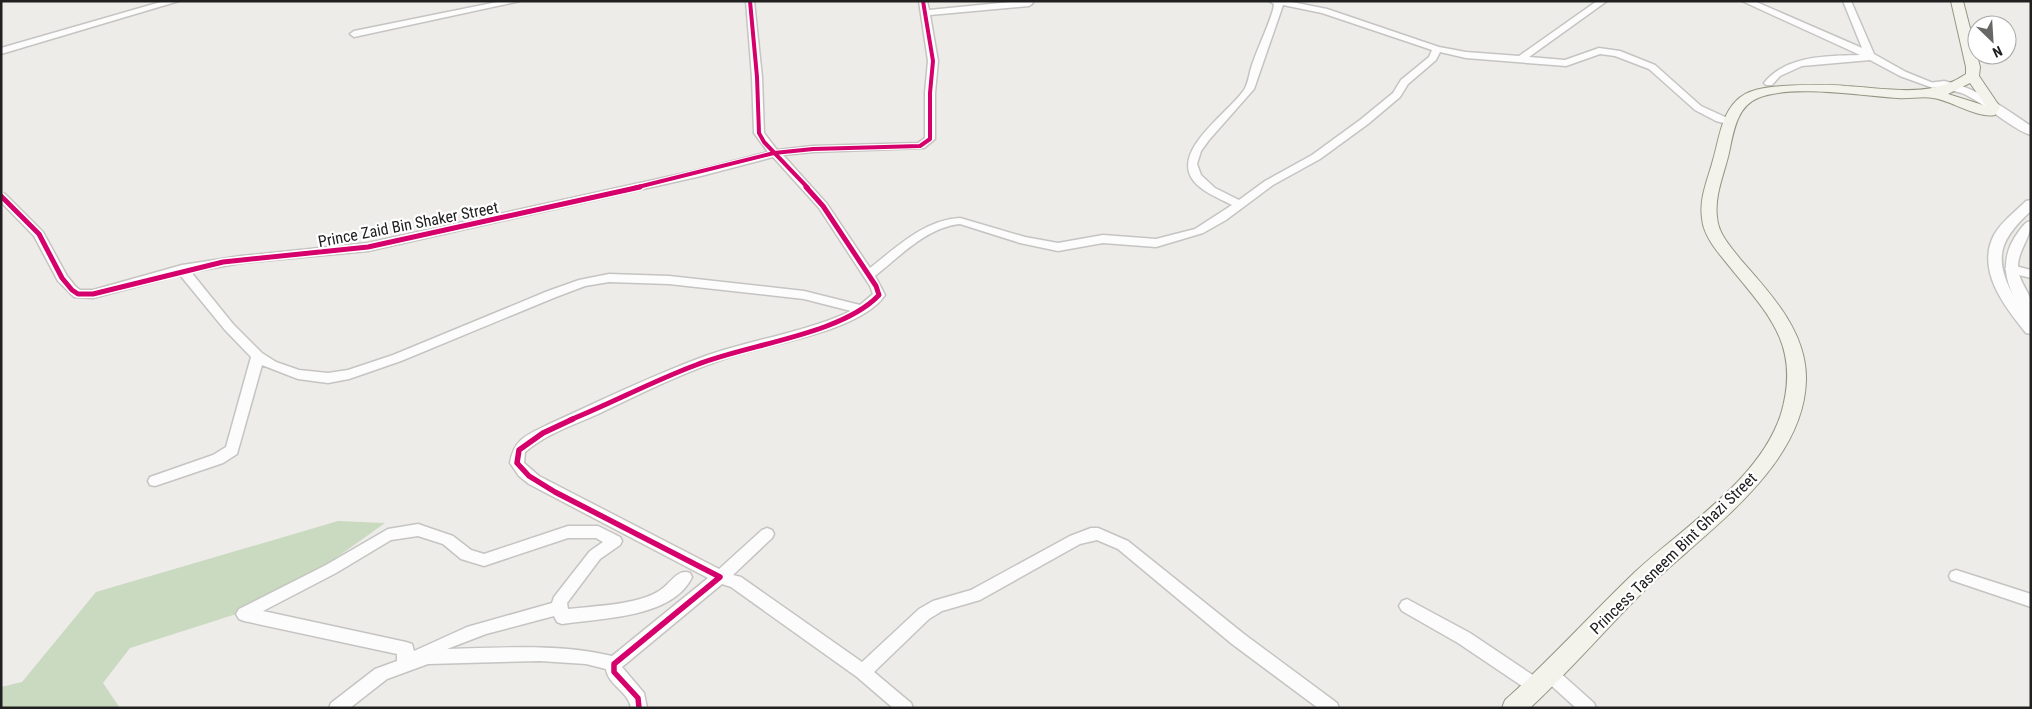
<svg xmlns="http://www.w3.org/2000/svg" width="2032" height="709" font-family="'Roboto Condensed',sans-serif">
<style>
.forest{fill:#c9dac0}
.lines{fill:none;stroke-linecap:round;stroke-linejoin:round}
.minor-casing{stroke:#c5c4c3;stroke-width:3}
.tertiary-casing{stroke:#c5c4c3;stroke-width:3}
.secondary-casing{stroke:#959682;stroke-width:2}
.minor{fill:#fcfcfc;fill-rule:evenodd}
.tertiary{fill:#fcfcfc;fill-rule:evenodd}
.secondary{fill:#f3f3ec;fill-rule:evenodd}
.cycleway-far2-casing{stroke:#fff;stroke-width:6}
.cycleway-far1-casing{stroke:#fff;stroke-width:8}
.cycleway-casing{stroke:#fff;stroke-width:9}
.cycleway-far2{stroke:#d6006c;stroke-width:4}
.cycleway-far1{stroke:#d6006c;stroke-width:5}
.cycleway{stroke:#d6006c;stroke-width:5.5}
.labels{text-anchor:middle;stroke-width:4.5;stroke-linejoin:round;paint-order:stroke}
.street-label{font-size:16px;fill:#202020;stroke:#fff}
</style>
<rect width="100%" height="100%" fill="#eeece9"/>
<!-- forest -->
<path class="forest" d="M338 521 385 523 274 602 130 648 103 683 120 708H1V687L22 682 96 592Z"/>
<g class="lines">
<defs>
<g id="minor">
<path d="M164 1H179L1 54V48Z"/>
<path d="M502 1H520L354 37 350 34 354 31Z"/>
<path d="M746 1H754L762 77 764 133 777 150 813 146 918 143 925 138V93L928 61 919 1H927L929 10 1020 1H1032L1033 3 1029 6 930 15 938 61 935 93V139L924 148 813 152 783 155 827 204 870 268C897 247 924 220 960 218L1025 237 1058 243 1103 235 1156 239 1195 229 1232 205C1219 198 1199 191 1191 177 1175 148 1229 112 1244 90 1248 84 1249 75 1251 68 1257 49 1267 30 1273 10L1274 4 1269 1H1287L1327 9 1439 47 1466 52 1519 56 1597 1H1607L1529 57 1565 60 1599 48 1620 51 1655 65 1701 106 1736 122 1731 125 1716 121 1695 110 1649 69 1615 56 1600 54 1566 66 1466 58 1440 52 1436 60 1408 84 1400 97 1368 124 1320 159 1273 185 1226 220 1203 233 1156 247 1103 243 1058 251 1020 243 960 224C927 227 899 257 875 276L885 295C862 330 775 343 736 355 687 370 642 393 596 415 571 426 546 434 525 452L524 463 539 476 719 569 762 530 767 528 772 530 774 534 772 538 733 575 741 577 862 662 919 609 933 601 971 590 1070 536 1091 528H1098L1128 541 1244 634 1337 703 1339 708H1318L1232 644 1118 549 1097 540 1080 544 980 600 942 611 929 619 874 672 911 703 913 708H893L857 677 731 587 722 584 622 667 644 693 647 708H631C629 692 608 685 606 669L586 664 540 661 428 664 387 679 350 708H329L331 703 375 669 397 661V654L244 621 239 619 236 614 239 609 326 565 388 529 418 524 453 536 471 550 484 554 568 526H598L620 537 622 541 620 545 600 559 567 603 568 609C594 606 637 605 659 591 670 585 677 568 690 573L692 577C673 618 601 618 562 624L557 622 554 616 486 634 447 649C502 648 558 643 612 656L708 578 529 484 519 476 510 463C514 439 527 435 547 425 600 401 653 375 708 355 755 339 806 332 851 311L804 299 669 284 609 282 585 286 556 297 401 361 349 379 328 383 298 379 262 365 237 454 223 463 155 486 150 485 148 481 150 477 213 455 226 447 251 357 225 330 180 275 93 298 74 297 58 281 34 236 1 202V193L5 194 43 232 67 276 76 287 80 290H93L182 265 241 256 368 243 699 170 768 152 754 133 752 77ZM1283 5 1322 13 1432 50 1429 57 1401 80 1393 93 1360 120 1312 155 1265 181 1239 200 1215 188 1201 175 1197 164 1201 151 1209 140 1254 89ZM773 157 819 208 870 286 873 294 860 305 804 291 669 276 609 274 579 280 548 291 393 355 348 370 328 373 299 370 276 362 262 353 233 324 191 272 241 263 368 251 701 176ZM418 536 443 544 461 559 484 566 568 538H596L603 542 590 551 554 597 552 603 467 627 414 651 412 644 406 642 263 611 336 573 391 540Z"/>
<path d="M1742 1H1754L1862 48 1843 1H1851L1874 54 1906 72 1938 85 1933 88 1900 76 1870 60 1802 66 1780 76 1772 85H1766L1764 83C1786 55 1828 56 1860 55Z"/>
<path d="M2011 265 2031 270V278L2007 272 2005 269 2007 266Z"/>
<path d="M1956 570 2031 594V607L1951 580 1949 576 1951 572Z"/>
<path d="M1407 599 1470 633 1543 682 1545 687 1543 692 1537 694 1531 692 1458 643 1402 611 1399 606 1402 601Z"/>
<path d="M1551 668 1557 670 1594 703 1596 708H1576L1545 680 1543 675 1545 670Z"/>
</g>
<g id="tertiary">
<path d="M1944 81C1977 88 2003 107 2031 126V135C2013 130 1984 103 1964 94 1955 90 1931 88 1927 85L1929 83Z"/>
<path d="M2031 200V211C1999 240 1993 258 2014 297 2002 273 2003 252 2019 231 2023 226 2025 222 2031 221 2031 240 2017 250 2018 269 2019 281 2028 290 2031 301 2032 313 2031 322 2031 334L2026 333C2004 306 1976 270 1994 235 2002 221 2015 212 2026 201Z"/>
</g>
<path id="secondary" d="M1951 1H1963L1980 67 1979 76 2000 107 1995 115C1978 119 1950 100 1933 98 1922 96 1909 99 1898 98 1862 96 1791 84 1758 98 1738 106 1734 129 1730 148 1726 170 1714 194 1717 217 1718 234 1731 247 1741 260 1771 294 1807 332 1806 380 1804 467 1705 532 1649 586 1608 626 1572 669 1530 708H1502L1505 700C1550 660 1591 614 1635 572 1683 527 1760 480 1781 414 1802 343 1766 312 1725 261 1715 249 1703 234 1702 218 1699 198 1708 179 1713 160 1719 140 1721 116 1736 101 1747 89 1766 87 1782 86 1803 85 1824 84 1846 86 1887 88 1930 99 1966 74V67ZM1970 83 1986 106 1948 94Z"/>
</defs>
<!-- minor casing -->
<use href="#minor" class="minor-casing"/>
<!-- tertiary casing -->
<use href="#tertiary" class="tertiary-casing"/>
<!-- secondary casing -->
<use href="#secondary" class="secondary-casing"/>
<!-- minor -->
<use href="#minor" class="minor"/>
<!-- tertiary -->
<use href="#tertiary" class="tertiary"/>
<!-- secondary -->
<use href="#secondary" class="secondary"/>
<defs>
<g id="cycleway-far2">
<path d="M750 1 757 77 759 133 764 142 808 188"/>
<path d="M634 188 774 153 813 149 920 146 930 139V93L933 61 923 1"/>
</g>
<g id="cycleway-far1">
<path d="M1 196 39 234 62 278 72 290 78 294H93L223 262 368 247 640 187"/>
<path d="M570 420C612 403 653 381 696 365 748 344 841 335 879 295L876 286 823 206 806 187"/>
</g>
<path id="cycleway" d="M573 419 543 433 519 450 517 463 529 476 555 492 720 577 614 664V672L638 698 639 708"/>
</defs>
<!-- cycleway-far2 casing -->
<use href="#cycleway-far2" class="cycleway-far2-casing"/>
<!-- cycleway-far1 casing -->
<use href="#cycleway-far1" class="cycleway-far1-casing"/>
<!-- cycleway casing -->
<use href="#cycleway" class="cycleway-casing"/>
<!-- cycleway-far2 -->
<use href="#cycleway-far2" class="cycleway-far2"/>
<!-- cycleway-far1 -->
<use href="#cycleway-far1" class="cycleway-far1"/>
<!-- cycleway -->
<use href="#cycleway" class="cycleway"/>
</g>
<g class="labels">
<!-- street labels -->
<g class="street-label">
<text transform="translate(408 224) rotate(-11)" y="6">Prince Zaid Bin Shaker Street</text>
<text transform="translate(1673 553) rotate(-44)" y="6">Princess Tasneem Bint Ghazi Street</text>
</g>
</g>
<!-- border -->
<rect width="2032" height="709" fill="none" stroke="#202020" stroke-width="5"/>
<!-- north arrow -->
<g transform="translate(1992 40) rotate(155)"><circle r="24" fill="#ffffff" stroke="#a6a6a6"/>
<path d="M0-4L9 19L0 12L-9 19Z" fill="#686766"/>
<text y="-8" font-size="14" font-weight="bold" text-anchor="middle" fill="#202020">N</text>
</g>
</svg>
